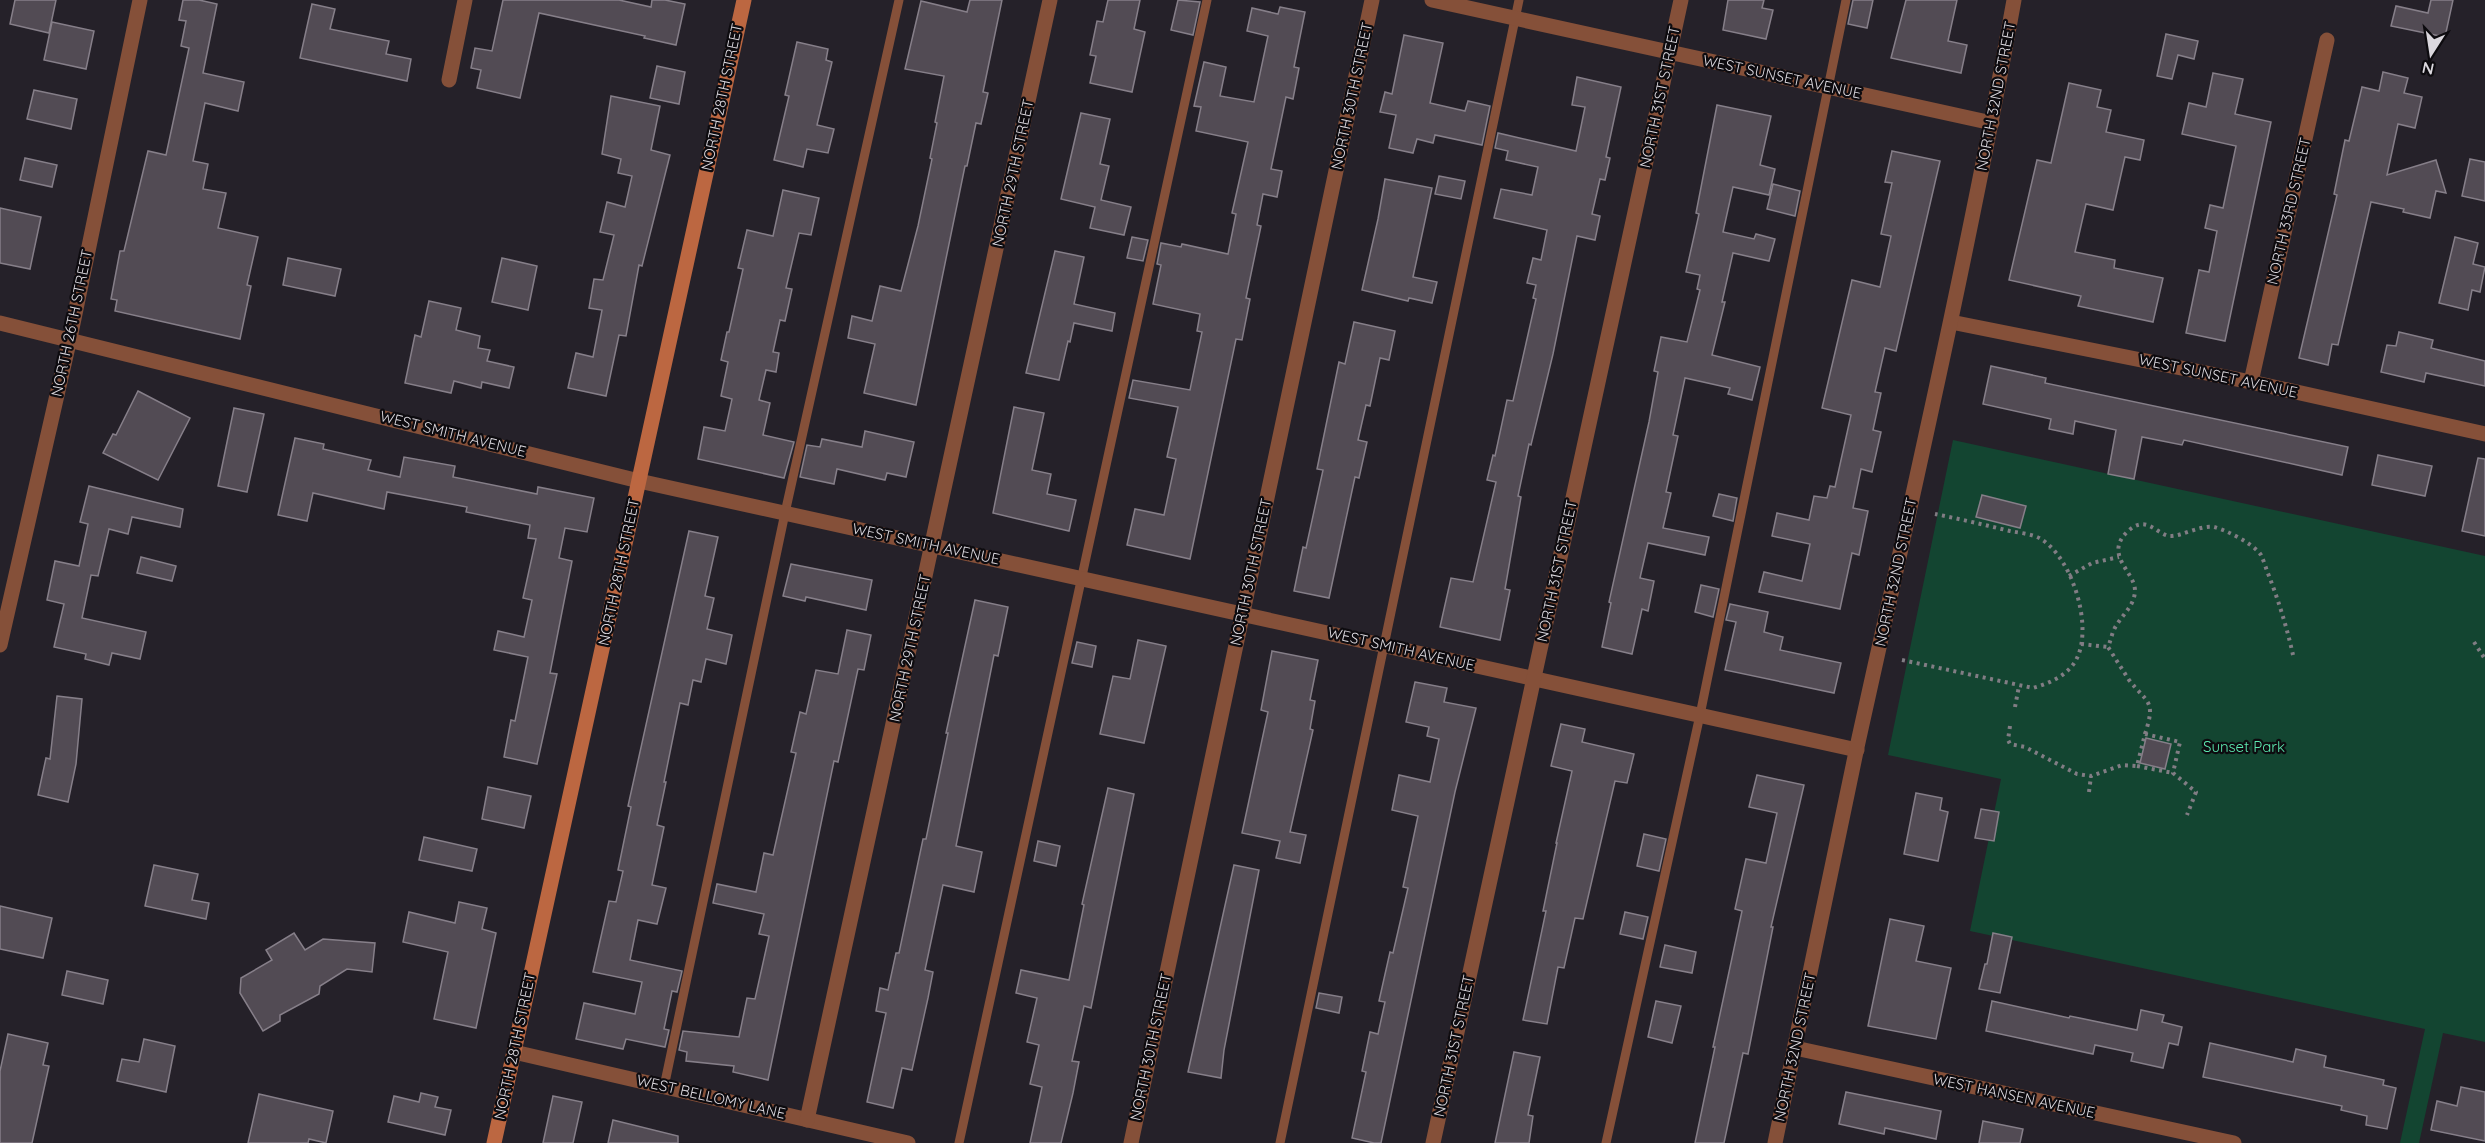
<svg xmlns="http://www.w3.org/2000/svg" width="2485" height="1143" font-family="Quicksand,sans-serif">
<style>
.green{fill:#134531}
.building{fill:#524b54;stroke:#867f89;stroke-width:1.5}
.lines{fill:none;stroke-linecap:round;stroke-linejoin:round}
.path{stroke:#817d84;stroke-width:4;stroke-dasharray:3 4.5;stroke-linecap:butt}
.lane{stroke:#855039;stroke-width:9}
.street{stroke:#855039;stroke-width:15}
.secondary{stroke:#bc6741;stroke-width:15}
.labels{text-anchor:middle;stroke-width:4.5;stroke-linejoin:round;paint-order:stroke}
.street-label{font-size:15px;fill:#dbd8de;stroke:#0d0b0f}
.park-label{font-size:15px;fill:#5deab1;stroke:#0d0b0f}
</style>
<rect width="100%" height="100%" fill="#252129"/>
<!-- green -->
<path class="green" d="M1953 440 2485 556V1042L2443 1033 2419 1143H2400L2425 1029 1970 931 2001 779 1888 755Z"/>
<!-- building -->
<g class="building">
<path d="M15 0H56L49 33 10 24Z"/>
<path d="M183 0H199L217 4 203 73 244 82 238 111 205 103 193 161 208 164 203 189 226 193 218 228 258 237 247 285 251 286 240 339 115 311 117 300 111 299 120 251H124L148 151 166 155 189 48 181 46 186 21 179 20Z"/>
<path d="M503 0H619L651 7 652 0H665L685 4 676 45 644 38 645 36 539 13 520 98 477 88 481 70 471 68 475 48 492 51Z"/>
<path d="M970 0H1002L983 92 988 93 981 124 976 123 967 166H965L916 405 864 393 875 344 848 338 852 316 872 321 880 286 901 291 918 226 932 159 930 158 937 123 935 122 944 76 905 69 921 1 967 12Z"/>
<path d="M1108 0H1140L1134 29 1145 32 1132 92 1090 83 1096 56 1090 55 1097 21 1103 22Z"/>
<path d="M1178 0 1200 2 1193 35 1171 30Z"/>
<path d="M1728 0H1764L1762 8 1773 10 1766 39 1723 30Z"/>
<path d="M1853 0H1873L1867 28 1848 24Z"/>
<path d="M1906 0H1957L1948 41 1967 45 1961 73 1891 58Z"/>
<path d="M2431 0H2453L2445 37 2391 26 2396 6 2428 13Z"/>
<path d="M312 4 335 9 330 29 389 41 386 54 411 59 407 81 300 58Z"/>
<path d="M1280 7 1305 12 1294 67 1299 68 1293 99 1286 97 1271 169 1282 171 1277 197 1263 194 1257 225 1261 226 1246 298 1250 299 1242 340 1236 339 1190 559 1127 545 1135 509 1164 515 1176 459 1167 457 1178 407 1129 398 1133 380 1190 390 1202 332 1197 331 1200 314 1153 304 1161 265 1157 264 1161 243 1181 247 1182 244 1228 254 1236 214 1232 213 1248 142 1196 131 1201 107 1194 106 1204 62 1226 67 1220 96 1254 102 1268 36 1247 31 1252 8 1278 14Z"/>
<path d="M52 22 94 31 86 69 44 60Z"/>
<path d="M2166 34 2198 41 2194 59 2178 55 2172 79 2157 76Z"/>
<path d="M1404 35 1443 43 1430 103 1465 111 1468 101 1490 106 1482 145 1435 135 1433 143 1417 139 1413 153 1389 148 1396 115 1380 112 1385 92 1392 94Z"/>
<path d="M797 42 828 49 826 60 832 62 817 125 834 129 828 153 807 149 803 167 774 160 789 96 785 95Z"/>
<path d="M657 66 685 72 679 104 650 98Z"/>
<path d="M2383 72 2408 78 2404 93 2422 97 2415 128 2398 124 2387 175 2436 160 2446 193 2436 191 2430 218 2403 212 2404 209 2371 202 2338 345 2332 344 2328 365 2299 358 2337 195 2334 194 2345 140 2349 141 2362 87 2379 91Z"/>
<path d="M2213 73 2243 79 2235 114 2271 122 2225 341 2186 333 2199 270 2209 272 2217 231 2205 228 2210 205 2223 208 2236 146 2182 134 2189 103 2206 107Z"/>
<path d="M1577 77 1621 87 1606 157 1610 158 1605 180 1600 179 1592 214 1600 216 1595 240 1577 236 1553 354 1531 445 1529 444 1518 496 1521 497 1505 589 1510 590 1500 640 1440 627 1451 578 1473 582 1496 482 1487 480 1493 455 1495 456 1507 400 1513 401 1536 299 1533 298 1536 285 1527 283 1533 258 1541 260 1547 230 1494 218 1501 189 1532 195 1538 167 1506 160 1508 151 1495 148 1498 133 1576 151 1585 107 1572 105Z"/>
<path d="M2069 83 2101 90 2097 107 2111 110 2106 132 2144 140 2140 160 2125 157 2113 210 2086 204 2075 252 2115 260 2114 268 2163 278 2153 322 2078 306 2081 296 2009 280 2037 160 2051 163Z"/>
<path d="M34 90 77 99 71 129 27 119Z"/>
<path d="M611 96 660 106 651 150 670 155 642 266 639 265 626 336 619 335 606 396 568 388 576 353 593 357 602 310 589 308 594 279 603 280 614 235 600 232 607 202 625 207 632 176 618 173 621 159 602 154Z"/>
<path d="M1717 105 1771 116 1760 165 1775 169 1769 195 1733 187 1723 232 1754 239 1756 234 1775 239 1769 261 1733 253 1722 302H1725L1712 355 1760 367 1752 400 1728 394 1730 388 1685 378 1673 435 1678 436 1666 492 1671 493 1663 528 1709 537 1705 555 1648 543 1640 578 1654 581 1648 611 1642 609 1632 654 1602 647 1611 603 1609 602 1649 422 1658 372 1654 371 1661 337 1687 342 1700 290 1697 289 1700 275 1686 272 1699 214 1696 213Z"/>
<path d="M1081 113 1110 119 1100 164 1109 166 1101 200 1131 207 1124 235 1090 228 1095 207 1061 199Z"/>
<path d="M1892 151 1940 161 1896 351 1885 348 1875 392 1881 393 1873 430 1881 432 1872 472 1861 469 1853 508 1868 511 1859 555 1852 553 1840 609 1759 592 1764 572 1802 581 1810 544 1772 536 1777 513 1809 520 1814 496 1827 498 1830 486 1835 487 1851 415 1822 408 1852 280 1880 287 1891 236 1881 234 1892 183 1885 182Z"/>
<path d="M25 158 57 165 52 187 20 180Z"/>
<path d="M2470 159 2485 162V201L2462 196Z"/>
<path d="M1439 176 1465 181 1461 199 1435 194Z"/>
<path d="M1385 179 1432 188 1413 277 1437 282 1432 303 1409 298 1408 301 1362 290 1378 219Z"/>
<path d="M1773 184 1800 191 1795 216 1767 209Z"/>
<path d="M783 190 819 198 811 235 799 233 786 288 792 289 785 321 780 320 773 352 779 353 776 372 766 370 759 400 770 403 763 435 794 442 784 478 698 459 704 427 725 431 732 399 721 396 728 362 721 360 727 332H729L743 269 738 268 747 230 773 236Z"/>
<path d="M0 208 41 217 30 269 0 263Z"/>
<path d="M1132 237 1148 240 1143 261 1127 258Z"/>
<path d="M2455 237 2478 243 2473 264 2485 267 2480 292 2472 290 2468 310 2439 303Z"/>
<path d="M1055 251 1084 257 1074 304 1115 313 1112 331 1074 323 1070 342 1068 341 1059 380 1026 373Z"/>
<path d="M288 258 341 269 335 296 283 285Z"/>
<path d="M502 258 537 266 528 310 492 302Z"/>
<path d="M429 301 461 308 456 330 480 336 478 348 490 350 487 361 514 367 509 388 482 382 481 388 454 381 451 393 405 383 415 335 421 337Z"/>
<path d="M1354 322 1395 331 1389 360 1380 358 1370 406 1366 405 1358 440 1367 442 1359 478 1355 477 1329 598 1294 591 1303 547 1306 548 1323 470 1317 469 1339 362 1345 364Z"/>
<path d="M2399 332 2433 340 2431 348 2485 361V386L2426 373 2424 382 2381 372 2387 345 2396 346Z"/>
<path d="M1991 366 2046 378 2045 383 2348 447 2342 475 2184 440 2182 445 2142 437 2134 479 2108 474 2116 430 2075 421 2073 434 2049 429 2051 419 1983 404Z"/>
<path d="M138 391 190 418 158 480 103 453 113 434 116 435Z"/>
<path d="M1014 407 1044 413 1032 470 1051 474 1047 494 1076 500 1069 531 993 513Z"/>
<path d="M234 408 264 414 247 492 218 486Z"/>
<path d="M865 431 914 442 906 477 887 473 885 480 837 469 834 484 800 477 807 445 820 447 822 439 862 447Z"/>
<path d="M295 438 324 444 323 449 371 460 368 470 400 477 404 457 455 466 453 477 537 494 538 487 594 498 587 532 565 528 559 558 572 561 550 673 557 674 537 764 504 757 511 720 515 721 528 657 494 650 498 631 524 637 532 600 523 598 536 539 528 538 530 525 466 512 467 507 387 492 384 509 313 493 307 521 278 515Z"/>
<path d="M2378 455 2432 466 2425 496 2372 485Z"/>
<path d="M2478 458 2485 459V536L2462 531Z"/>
<path d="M89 486 183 509 180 527 132 517 128 534 109 529 98 576 91 575 82 618 146 632 140 659 112 653 109 665 85 659 86 654 54 647 64 604 47 600 55 561 79 566 88 524 80 522Z"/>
<path d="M1719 494 1737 498 1733 521 1713 516Z"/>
<path d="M1982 495 2026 506 2020 528 1976 517Z"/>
<path d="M689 531 718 537 705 596 714 598 707 629 732 635 726 664 706 659 701 682 693 680 688 705 680 703 664 782H666L657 825 664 827 652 885 666 888 657 924 638 920 630 960 682 971 677 992 672 991 664 1029 669 1030 665 1047 626 1039 623 1049 576 1039 584 1003 635 1014 642 982 593 972 609 901 616 902 623 871 618 870 631 807 628 806Z"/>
<path d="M141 557 176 566 172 581 137 573Z"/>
<path d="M791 564 872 580 866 610 806 597 805 601 783 596Z"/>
<path d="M1701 585 1719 589 1713 617 1695 612Z"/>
<path d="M975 600 1008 607 998 656 994 655 956 846 982 852 974 892 943 885 925 970 933 972 928 998 912 1070 902 1068 893 1108 867 1102 886 1013 876 1011 880 988 888 990 896 953H899L923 839H926L948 733H946Z"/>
<path d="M1730 604 1768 612 1764 632 1783 637 1780 650 1841 663 1834 693 1725 670 1736 622 1726 620Z"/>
<path d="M847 630 871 635 864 670 858 669 838 762 834 761 768 1080 733 1072 734 1066 686 1061 687 1052 679 1050 683 1031 739 1037 747 998 755 999 769 936 759 934 764 914 713 903 717 884 756 892 764 853 773 855 796 753 791 752 800 712 806 714 816 670 838 674Z"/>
<path d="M1138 640 1166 646 1144 743 1100 734 1113 676 1130 679Z"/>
<path d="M1077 642 1096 646 1092 667 1072 663Z"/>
<path d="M1272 651 1318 660 1310 700 1315 701 1310 729 1313 730 1290 832 1306 835 1300 863 1276 858 1280 841 1242 833 1268 712 1261 710Z"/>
<path d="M1415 682 1447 688 1444 702 1476 708 1455 792 1381 1143H1374L1352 1138 1366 1072 1362 1071 1370 1032 1378 1034 1385 1002 1379 1001 1390 952 1393 953 1408 888 1403 887 1418 816 1392 810 1399 775 1430 782 1439 739 1427 736 1429 727 1406 722Z"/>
<path d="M57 696 82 699 76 764 68 802 38 795 46 758 50 759Z"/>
<path d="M1561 724 1585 729 1582 742 1634 754 1627 783 1615 781 1583 919 1575 918 1564 968 1558 967 1547 1024 1523 1020 1546 911H1543L1557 843H1556L1572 771 1551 766Z"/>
<path d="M2146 738 2171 744 2165 769 2140 763Z"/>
<path d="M1757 775 1804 785 1771 927H1773L1748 1054 1743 1053 1724 1143H1695L1715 1047H1713L1742 911 1735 909 1746 859 1766 863 1777 813 1749 807Z"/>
<path d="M488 787 531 796 524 828 482 819Z"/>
<path d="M1108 788 1134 794 1091 1008 1084 1006 1072 1061 1079 1062 1073 1093 1061 1143H1030L1042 1087 1030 1084 1039 1045 1027 1042 1037 998 1016 993 1021 970 1069 980 1084 905 1082 904Z"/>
<path d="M1916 793 1942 798 1940 810 1948 812 1938 861 1904 854Z"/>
<path d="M1981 809 1999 812 1994 841 1975 838Z"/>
<path d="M1644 834 1666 839 1659 871 1637 866Z"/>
<path d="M424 837 477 849 472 871 419 860Z"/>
<path d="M1038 841 1060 846 1056 866 1034 861Z"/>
<path d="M154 865 198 874 192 900 209 903 206 919 145 906Z"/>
<path d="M1234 865 1259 870 1224 1050 1221 1078 1188 1072Z"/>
<path d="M459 902 487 908 482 929 496 933 476 1028 434 1019 448 952 403 942 409 912 455 923Z"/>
<path d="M0 906 52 918 43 958 0 949Z"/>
<path d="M1625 912 1648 917 1643 939 1620 934Z"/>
<path d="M1890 919 1924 926 1916 961 1951 968 1936 1039 1868 1026Z"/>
<path d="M294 933 305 950 323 939 375 943 372 972 347 969 320 986 319 994 280 1015V1021L263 1031 240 993 241 978 272 960 266 950Z"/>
<path d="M1993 933 2012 937 2000 993 1979 989 1985 964H1987Z"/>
<path d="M1665 945 1696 952 1692 973 1660 967Z"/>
<path d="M67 971 108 980 103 1004 62 995Z"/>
<path d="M1319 993 1342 997 1339 1013 1316 1008Z"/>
<path d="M1656 1001 1681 1006 1672 1043 1648 1037Z"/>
<path d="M1992 1001 2069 1018 2070 1016 2137 1030 2141 1010 2164 1015 2162 1022 2182 1027 2178 1045 2169 1043 2163 1068 2131 1061 2133 1053 2095 1045 2093 1054 1986 1031Z"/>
<path d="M8 1034 48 1043 43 1065 49 1066 32 1143H0V1071Z"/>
<path d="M144 1039 175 1046 166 1092 117 1081 122 1059 139 1062Z"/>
<path d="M2210 1043 2293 1062 2296 1049 2326 1056 2324 1067 2384 1080 2383 1085 2396 1088 2387 1129 2366 1125 2367 1116 2341 1110 2342 1106 2203 1077Z"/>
<path d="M1514 1052 1540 1057 1528 1115 1533 1116 1529 1143H1495Z"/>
<path d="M2461 1087 2485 1092V1141L2431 1130 2437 1101 2457 1106Z"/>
<path d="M1846 1092 1941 1111 1936 1139 1885 1128 1884 1134 1839 1124Z"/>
<path d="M421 1093 438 1097 435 1107 451 1110 445 1135 388 1122 394 1096 419 1102Z"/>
<path d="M259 1094 333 1111 326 1143 309 1139 308 1143H248Z"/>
<path d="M553 1096 582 1102 573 1143H543Z"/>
<path d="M613 1120 678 1136V1143H608Z"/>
<path d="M1983 1121 2023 1129 2020 1143H1979Z"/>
</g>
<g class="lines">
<!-- path -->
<g class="path">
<path d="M2069 576 2092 563 2119 557"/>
<path d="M2474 642 2485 659"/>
<path d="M2081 644 2108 647"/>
<path d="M1902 660 2033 688C2050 683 2069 675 2077 658 2093 625 2072 558 2041 539 2033 534 2020 533 2010 531 1985 525 1960 519 1935 514"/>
<path d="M2015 707 2019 686"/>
<path d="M2010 726 2008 740 2010 744 2025 747 2077 774 2091 776 2122 765 2137 766 2145 734 2180 742 2173 773 2196 792 2187 815"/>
<path d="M2145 734C2156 700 2148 704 2129 680 2122 669 2115 658 2108 647 2111 640 2112 632 2116 626 2123 614 2135 605 2135 590 2134 571 2104 555 2127 532 2146 514 2155 533 2169 536 2181 537 2199 525 2214 527 2226 530 2254 544 2261 555 2264 561 2266 569 2269 576 2279 602 2287 628 2293 655"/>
<path d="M2137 766 2173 773"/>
<path d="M2089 792 2091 776"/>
</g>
<!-- lane -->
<g class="lane">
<path d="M664 1087 785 513 899 0"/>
<path d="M959 1143 1207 0"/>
<path d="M1280 1143 1519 0"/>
<path d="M1606 1143 1700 715 1846 0"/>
</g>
<!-- street -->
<g class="street">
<path d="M1432 0 1992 123"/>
<path d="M449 80 465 0"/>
<path d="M1951 322 2251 382 2485 434"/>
<path d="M0 323 639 481 1857 750"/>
<path d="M2251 382 2327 40"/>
<path d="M0 645 70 338 140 0"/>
<path d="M1795 1048 2234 1143"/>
<path d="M514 1052 908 1143"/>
<path d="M807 1120 1050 0"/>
<path d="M1131 1143 1372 0"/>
<path d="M1433 1143 1681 0"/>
<path d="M1775 1143C1802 1011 1829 878 1857 747 1912 498 1969 250 2014 0"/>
</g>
<!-- secondary -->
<path class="secondary" d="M494 1143 744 0"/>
</g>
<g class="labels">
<!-- street labels -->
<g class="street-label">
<text transform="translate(1782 77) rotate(12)" y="5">WEST SUNSET AVENUE</text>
<text transform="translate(1352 96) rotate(-78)" y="5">NORTH 30TH STREET</text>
<text transform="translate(1996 96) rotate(-79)" y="5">NORTH 32ND STREET</text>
<text transform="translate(722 97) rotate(-78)" y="5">NORTH 28TH STREET</text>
<text transform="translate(1660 97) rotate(-78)" y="5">NORTH 31ST STREET</text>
<text transform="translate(1013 173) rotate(-78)" y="5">NORTH 29TH STREET</text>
<text transform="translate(2289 211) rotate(-77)" y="5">NORTH 33RD STREET</text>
<text transform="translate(72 323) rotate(-78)" y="5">NORTH 26TH STREET</text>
<text transform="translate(2218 376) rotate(12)" y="5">WEST SUNSET AVENUE</text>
<text transform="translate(453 434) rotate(14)" y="5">WEST SMITH AVENUE</text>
<text transform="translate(926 544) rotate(12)" y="5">WEST SMITH AVENUE</text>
<text transform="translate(1557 571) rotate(-78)" y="5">NORTH 31ST STREET</text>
<text transform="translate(619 572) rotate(-78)" y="5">NORTH 28TH STREET</text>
<text transform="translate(1251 572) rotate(-78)" y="5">NORTH 30TH STREET</text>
<text transform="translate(1896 572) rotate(-78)" y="5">NORTH 32ND STREET</text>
<text transform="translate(910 648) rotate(-78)" y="5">NORTH 29TH STREET</text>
<text transform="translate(1401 649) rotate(13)" y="5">WEST SMITH AVENUE</text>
<text transform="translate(515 1046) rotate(-78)" y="5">NORTH 28TH STREET</text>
<text transform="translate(1454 1046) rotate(-78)" y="5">NORTH 31ST STREET</text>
<text transform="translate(1151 1047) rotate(-78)" y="5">NORTH 30TH STREET</text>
<text transform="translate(1795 1047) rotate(-78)" y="5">NORTH 32ND STREET</text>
<text transform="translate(2014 1096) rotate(12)" y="5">WEST HANSEN AVENUE</text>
<text transform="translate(711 1097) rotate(13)" y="5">WEST BELLOMY LANE</text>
</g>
<!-- park labels -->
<g class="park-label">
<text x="2244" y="752">Sunset Park</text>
</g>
</g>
<!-- north arrow -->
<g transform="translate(2431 54) rotate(192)" stroke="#0d0b0f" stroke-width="4.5" paint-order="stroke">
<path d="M0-4.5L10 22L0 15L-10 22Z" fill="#dbd8de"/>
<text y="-9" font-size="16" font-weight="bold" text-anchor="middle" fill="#dbd8de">N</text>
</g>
</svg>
